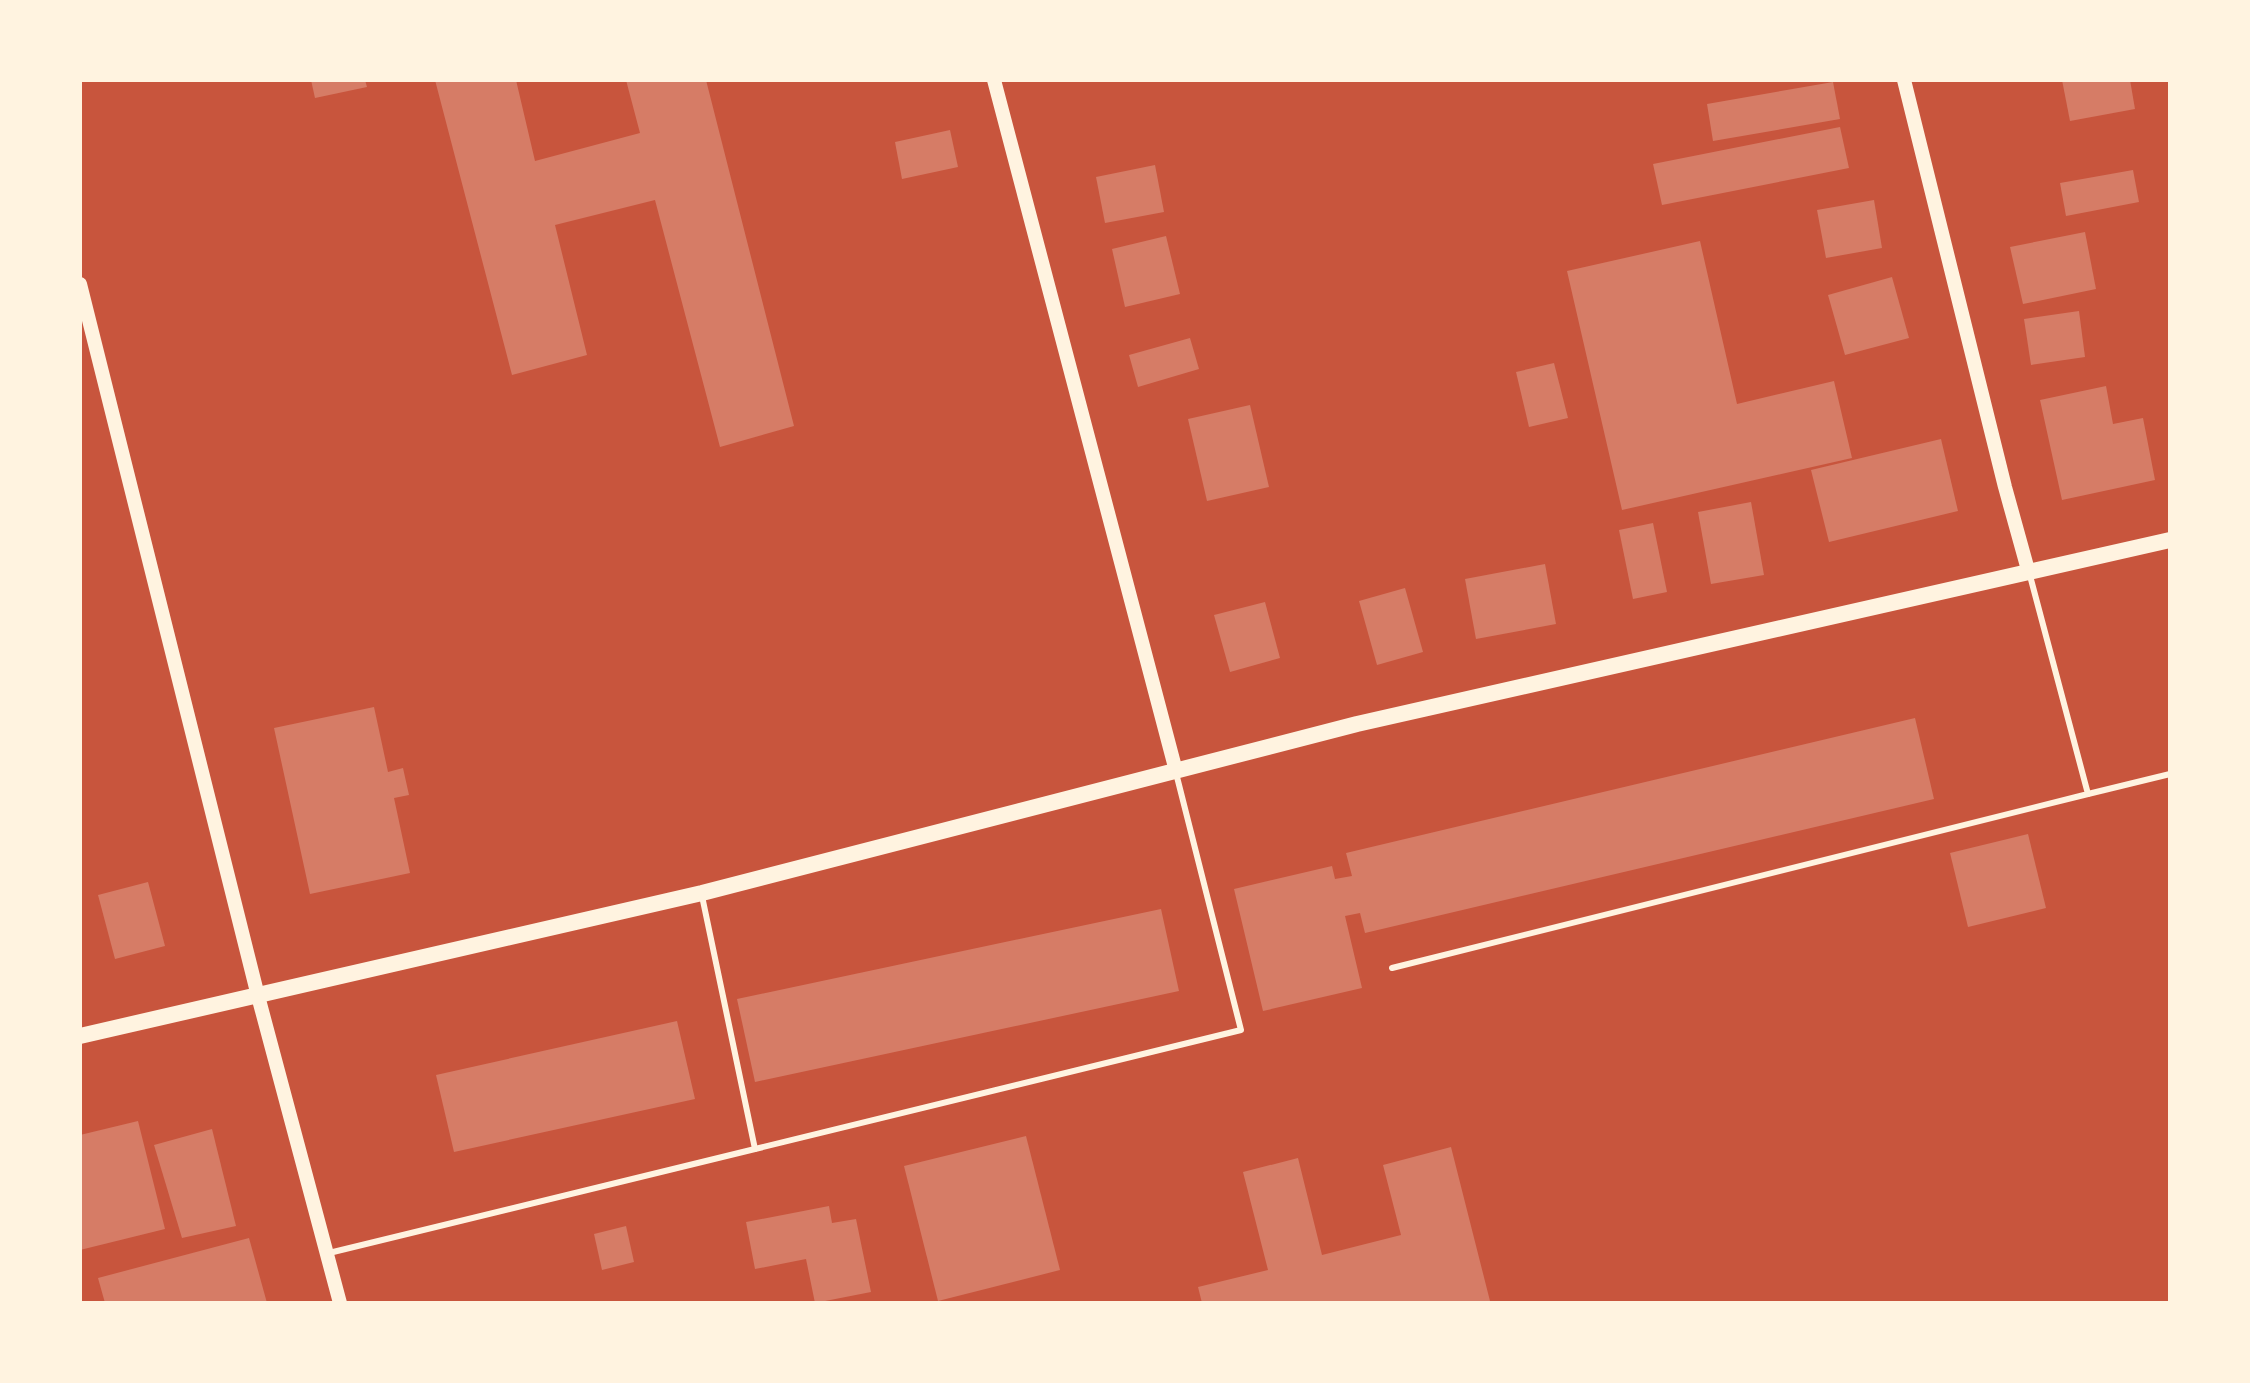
<svg xmlns="http://www.w3.org/2000/svg" width="2250" height="1383" font-family="Mulish,sans-serif">
<style>
.building{fill:#d67c66}
.lines{fill:none;stroke-linecap:round;stroke-linejoin:round}
.service{stroke:#fff3e0;stroke-width:6}
.tertiary{stroke:#fff3e0;stroke-width:14}
.secondary{stroke:#fff3e0;stroke-width:16}
</style>
<rect width="100%" height="100%" fill="#c8553d"/>
<!-- building -->
<g class="building">
<path d="M311 80H365L367 87 315 98Z"/>
<path d="M435 80H516L535 161 640 133 626 80H706L794 426 720 447 655 200 555 225 587 355 512 375Z"/>
<path d="M2062 80H2130L2135 109 2070 121Z"/>
<path d="M1833 82 1840 119 1713 141 1707 104Z"/>
<path d="M1840 127 1849 168 1662 205 1653 164Z"/>
<path d="M950 130 958 167 902 179 895 142Z"/>
<path d="M1155 165 1164 212 1105 223 1096 177Z"/>
<path d="M2133 170 2139 202 2066 216 2060 183Z"/>
<path d="M1874 200 1882 248 1826 258 1817 210Z"/>
<path d="M2085 232 2096 289 2023 304 2010 247Z"/>
<path d="M1166 236 1180 294 1125 307 1112 249Z"/>
<path d="M1700 241 1737 404 1834 381 1852 458 1622 510 1567 271Z"/>
<path d="M1892 277 1909 338 1845 355 1828 295Z"/>
<path d="M2079 311 2085 357 2031 365 2024 319Z"/>
<path d="M1190 338 1199 369 1138 387 1129 355Z"/>
<path d="M1554 363 1568 418 1529 427 1516 372Z"/>
<path d="M2106 386 2113 424 2143 418 2155 480 2062 500 2040 400Z"/>
<path d="M1250 405 1269 487 1207 501 1188 419Z"/>
<path d="M1941 439 1958 511 1829 542 1811 470Z"/>
<path d="M1751 502 1764 575 1711 584 1698 512Z"/>
<path d="M1653 523 1667 592 1633 599 1619 530Z"/>
<path d="M1545 564 1556 624 1476 639 1465 579Z"/>
<path d="M1405 588 1423 652 1377 665 1359 601Z"/>
<path d="M1265 602 1280 658 1230 672 1214 615Z"/>
<path d="M374 707 388 772 403 768 409 795 394 798 410 873 310 894 274 728Z"/>
<path d="M1915 718 1934 799 1365 933 1360 913 1345 916 1362 988 1263 1011 1234 889 1332 866 1335 879 1352 876 1346 853Z"/>
<path d="M2028 834 2046 908 1968 927 1950 853Z"/>
<path d="M148 882 165 946 115 959 98 895Z"/>
<path d="M1161 909 1179 991 755 1082 737 999Z"/>
<path d="M677 1021 695 1099 454 1152 436 1075Z"/>
<path d="M138 1121 165 1229 80 1250V1135Z"/>
<path d="M212 1129 236 1226 182 1238 154 1145Z"/>
<path d="M1026 1136 1060 1270 938 1301 904 1166Z"/>
<path d="M1451 1147 1490 1301 1480 1303H1202L1198 1287 1268 1270 1243 1172 1298 1158 1322 1255 1401 1235 1383 1165Z"/>
<path d="M829 1206 832 1223 856 1219 871 1292 815 1303 806 1259 755 1269 746 1222Z"/>
<path d="M626 1226 634 1262 602 1270 594 1234Z"/>
<path d="M249 1238 267 1303H105L98 1278Z"/>
</g>
<g class="lines">
<!-- service -->
<g class="service">
<path d="M2088 794 2170 774"/>
<path d="M1392 968 2088 794 2029 572"/>
<path d="M755 1149 1241 1030 1176 773"/>
<path d="M329 1253 755 1149 702 896"/>
</g>
<!-- tertiary -->
<g class="tertiary">
<path d="M994 80 1176 771"/>
<path d="M1904 80 2005 487 2028 570"/>
<path d="M80 284 258 996 340 1303"/>
</g>
<!-- secondary -->
<path class="secondary" d="M80 1036 702 893 1357 724 2170 540"/>
</g>
<!-- border -->
<rect width="2250" height="1383" fill="none" stroke="#fff3e0" stroke-width="164"/>
</svg>
